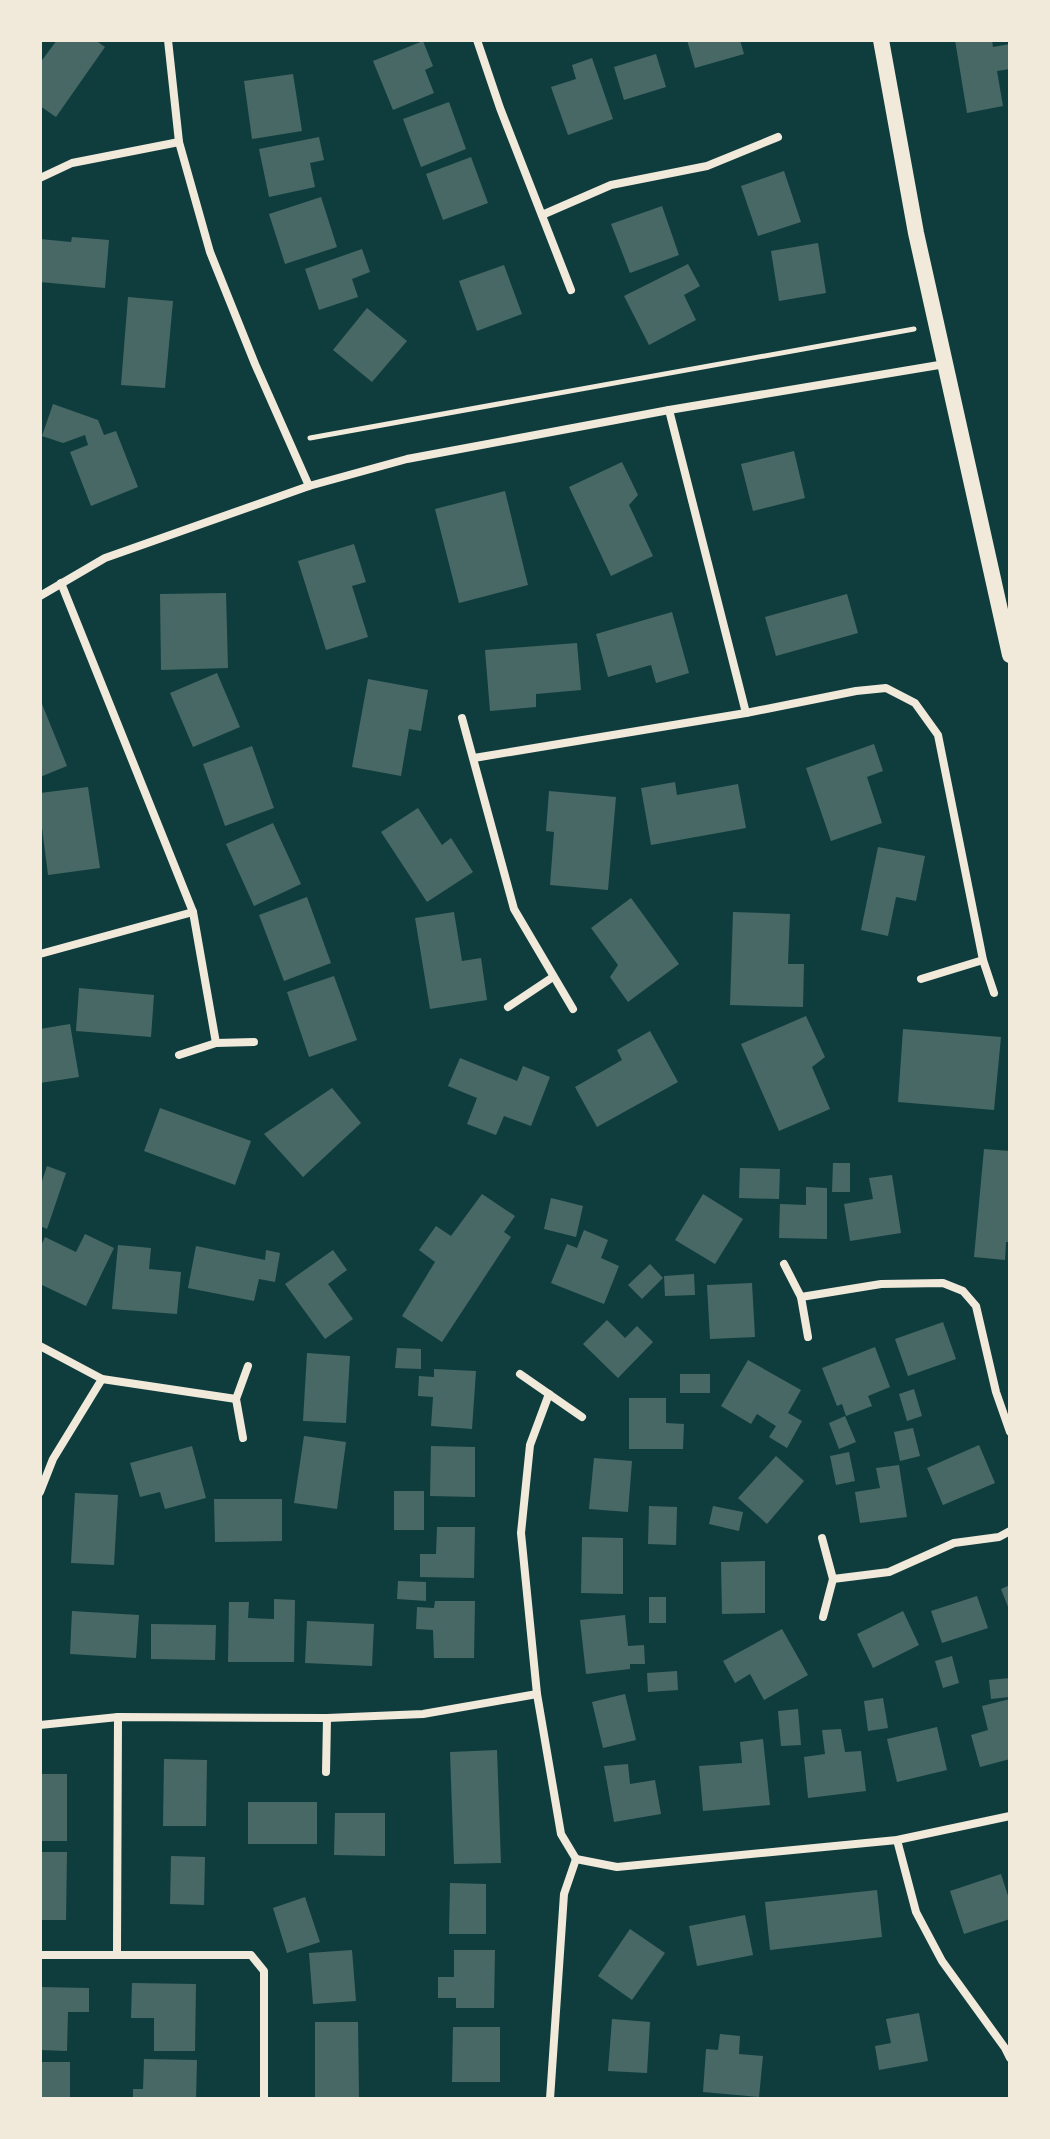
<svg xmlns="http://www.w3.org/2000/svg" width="1050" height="2139" font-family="'Open Sans',sans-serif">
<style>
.building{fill:#486865}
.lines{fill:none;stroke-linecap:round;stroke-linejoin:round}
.path{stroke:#f1e9da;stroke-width:5}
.minor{stroke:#f1e9da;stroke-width:8}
.secondary{stroke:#f1e9da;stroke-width:16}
</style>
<rect width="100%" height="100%" fill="#0f3d3e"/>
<!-- building -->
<g class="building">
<path d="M57 40H95L105 47 56 117 40 106V63Z"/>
<path d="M687 40H740L744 54 695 68Z"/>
<path d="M955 40H992L993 47 1010 44V69L997 71 1003 106 967 113Z"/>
<path d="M423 41 433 66 425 70 434 93 393 110 373 61Z"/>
<path d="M656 54 666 87 624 100 614 67Z"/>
<path d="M592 58 613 119 568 135 551 87 576 79 572 65Z"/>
<path d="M293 74 302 131 252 139 244 81Z"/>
<path d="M449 102 466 149 421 167 403 119Z"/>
<path d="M319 137 324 160 310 163 315 187 269 197 259 149Z"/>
<path d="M471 157 488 203 443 220 426 174Z"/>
<path d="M784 171 801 222 758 236 741 186Z"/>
<path d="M321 197 337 247 285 264 269 214Z"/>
<path d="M662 206 679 255 630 273 611 224Z"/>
<path d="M72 237 109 240 105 288 40 282V239L71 242Z"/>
<path d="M818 243 826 293 779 301 771 251Z"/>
<path d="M362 249 370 272 352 279 358 297 319 310 305 269Z"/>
<path d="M688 264 700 286 684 295 696 320 649 345 624 296Z"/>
<path d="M504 265 522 314 477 331 459 281Z"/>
<path d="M128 297 173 301 165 388 121 385Z"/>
<path d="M367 308 407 341 372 382 333 350Z"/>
<path d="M53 404 98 420 104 435 116 431 138 487 91 506 70 452 88 445 85 435 63 443 42 436Z"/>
<path d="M794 451 805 498 753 511 741 464Z"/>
<path d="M622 462 638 495 629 505 653 556 611 576 569 487Z"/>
<path d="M505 491 528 585 459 603 435 509Z"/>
<path d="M354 544 366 582 352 586 368 637 326 650 298 561Z"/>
<path d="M226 593 228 668 161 670 160 594Z"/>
<path d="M847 594 858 633 776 656 765 617Z"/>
<path d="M672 612 689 673 656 683 651 665 608 677 596 634Z"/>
<path d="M577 643 581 690 536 694V707L490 711 485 650Z"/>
<path d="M217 673 240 727 193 747 170 693Z"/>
<path d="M368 679 428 690 421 731 409 729 401 776 352 767Z"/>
<path d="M40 699 67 766 40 777Z"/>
<path d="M874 744 883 771 867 777 882 823 831 841 806 768Z"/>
<path d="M252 746 274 808 225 826 203 764Z"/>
<path d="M675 782 677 795 738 784 746 828 651 845 641 788Z"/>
<path d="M88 787 100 868 48 875 40 812V793Z"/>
<path d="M549 791 616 797 608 890 550 885 554 832 546 831Z"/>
<path d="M418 808 442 845 451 838 473 872 427 902 381 832Z"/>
<path d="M273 823 301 884 254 906 226 844Z"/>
<path d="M878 847 925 856 916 901 896 897 888 936 861 930Z"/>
<path d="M307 897 331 963 284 981 259 915Z"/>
<path d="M631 898 679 964 628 1002 610 977 618 965 591 928Z"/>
<path d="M454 912 462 961 481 958 487 1000 430 1009 415 918Z"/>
<path d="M733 912 790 914 788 964H804L803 1007 730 1005Z"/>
<path d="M334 976 357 1040 309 1057 287 992Z"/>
<path d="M79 988 154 995 151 1037 76 1031Z"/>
<path d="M806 1016 825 1057 812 1067 830 1109 779 1131 741 1044Z"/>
<path d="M70 1024 79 1077 40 1083V1029Z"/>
<path d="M903 1029 1001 1037 994 1110 898 1102Z"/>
<path d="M650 1031 678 1082 597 1127 575 1087 622 1060 617 1050Z"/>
<path d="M460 1058 517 1081 523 1066 550 1077 531 1126 504 1116 496 1135 467 1124 477 1098 448 1086Z"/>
<path d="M332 1088 361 1123 303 1177 264 1134Z"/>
<path d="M160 1108 251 1141 235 1185 144 1151Z"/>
<path d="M984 1149 1010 1151V1242H1006L1005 1260 974 1257Z"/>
<path d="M833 1163H850V1192H832Z"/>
<path d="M47 1166 66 1173 47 1229 40 1226V1181H42Z"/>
<path d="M740 1168 780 1169 779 1199 739 1198Z"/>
<path d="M892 1175 901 1233 850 1241 844 1204 873 1199 869 1178Z"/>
<path d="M806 1187 827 1188V1239L779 1238 780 1204 806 1205Z"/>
<path d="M482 1194 515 1216 504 1232 511 1237 442 1342 402 1316 435 1262 419 1250 436 1226 451 1236Z"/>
<path d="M703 1194 743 1219 715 1264 675 1240Z"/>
<path d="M551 1198 583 1206 576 1237 544 1229Z"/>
<path d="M584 1230 608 1240 601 1258 619 1266 604 1304 551 1283 567 1244 577 1248Z"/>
<path d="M85 1234 114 1248 86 1306 40 1284V1248L45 1237 76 1252Z"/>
<path d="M118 1245 151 1248 149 1269 181 1272 177 1314 112 1309Z"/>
<path d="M196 1246 265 1260 266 1250 280 1253 275 1282 259 1279 254 1301 188 1288Z"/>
<path d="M333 1250 347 1270 328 1284 353 1319 325 1339 285 1284Z"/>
<path d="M650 1264 663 1278 642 1299 628 1285Z"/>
<path d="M694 1274 695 1295 665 1296 664 1276Z"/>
<path d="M752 1283 755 1337 710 1339 707 1285Z"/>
<path d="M607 1320 625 1338 637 1326 653 1342 618 1378 583 1344Z"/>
<path d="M943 1322 956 1359 908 1376 895 1339Z"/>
<path d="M875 1347 890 1387 868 1396 872 1406 846 1416 842 1404 837 1406 822 1368Z"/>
<path d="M397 1348 421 1349V1369L395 1368Z"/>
<path d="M307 1353 350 1356 346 1423 303 1421Z"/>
<path d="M748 1360 801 1390 788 1413 802 1421 787 1448 769 1437 776 1426 757 1414 751 1424 721 1406Z"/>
<path d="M434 1369 476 1371 472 1429 431 1426 433 1397 418 1396 419 1376 434 1377Z"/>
<rect x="680" y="1374" width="30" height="19"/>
<path d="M914 1389 922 1416 907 1421 899 1394Z"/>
<path d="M629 1398H666V1423L684 1424 683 1449H629Z"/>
<path d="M845 1416 856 1442 839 1449 829 1423Z"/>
<path d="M913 1428 920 1456 900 1461 894 1432Z"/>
<path d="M304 1436 346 1442 337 1509 294 1503Z"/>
<path d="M979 1445 995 1483 943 1505 927 1468Z"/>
<path d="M192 1446 206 1498 165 1509 160 1492 140 1497 130 1463Z"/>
<path d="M431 1446 475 1447V1497L430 1496Z"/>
<path d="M849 1452 855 1481 836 1485 830 1456Z"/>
<path d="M776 1456 804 1481 767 1524 738 1498Z"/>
<path d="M594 1458 632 1461 628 1512 589 1509Z"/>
<path d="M899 1465 907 1517 860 1523 855 1492 880 1488 876 1468Z"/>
<rect x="394" y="1491" width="30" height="39"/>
<path d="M75 1493 118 1495 114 1565 71 1563Z"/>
<path d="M214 1499H282V1541L215 1542Z"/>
<path d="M649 1506 677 1507 676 1545 648 1544Z"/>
<path d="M713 1506 743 1512 739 1531 709 1524Z"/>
<path d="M437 1527H475L474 1578 420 1577V1554H436Z"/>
<path d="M582 1537 623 1538V1594L581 1593Z"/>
<path d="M765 1561V1613L722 1614 721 1562Z"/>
<path d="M398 1581 426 1582V1601L397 1599Z"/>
<path d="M1010 1585V1612L1001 1589Z"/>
<path d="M977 1596 988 1628 942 1643 931 1611Z"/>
<rect x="649" y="1597" width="17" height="26"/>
<path d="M274 1599 295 1600 294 1662H228L229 1602H249L248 1618 274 1619Z"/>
<path d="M435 1601H475L474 1658H434L433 1630 416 1629 417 1607 434 1608Z"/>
<path d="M72 1611 139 1615 136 1658 70 1654Z"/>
<path d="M903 1611 919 1645 873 1668 857 1634Z"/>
<path d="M625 1615 628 1646 644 1645 645 1664H630V1669L586 1674 580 1620Z"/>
<path d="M307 1621 374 1624 372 1666 305 1663Z"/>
<path d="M151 1624 216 1625 215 1660 151 1659Z"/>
<path d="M782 1629 808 1675 764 1700 750 1674 735 1683 723 1661Z"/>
<path d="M952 1656 959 1683 943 1688 935 1661Z"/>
<path d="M677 1671 678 1690 648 1692 647 1673Z"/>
<path d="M1010 1678V1697L991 1699 989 1680Z"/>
<path d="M625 1694 636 1740 603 1748 592 1702Z"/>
<path d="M883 1698 888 1728 868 1731 864 1701Z"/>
<path d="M1010 1699V1759L980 1767 971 1735 988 1730 982 1706Z"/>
<path d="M798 1709 801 1745 781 1746 778 1711Z"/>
<path d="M937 1727 947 1770 897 1782 887 1739Z"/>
<path d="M841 1729 845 1752 861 1751 866 1791 808 1798 804 1757 825 1754 822 1730Z"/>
<path d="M763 1739 770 1805 703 1811 699 1766 742 1763 740 1742Z"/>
<path d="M497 1750 501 1863 454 1864 450 1752Z"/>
<path d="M164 1759 207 1760 206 1826H163Z"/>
<path d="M628 1764 630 1784 655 1780 661 1814 614 1822 604 1766Z"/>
<rect x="40" y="1774" width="27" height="67"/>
<rect x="248" y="1802" width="69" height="42"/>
<path d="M335 1813H385V1856L334 1855Z"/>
<path d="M40 1852H67L66 1920H40Z"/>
<path d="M171 1856 205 1857 204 1905 170 1904Z"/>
<path d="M1001 1874 1010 1902V1919L964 1934 950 1891Z"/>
<path d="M450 1883 486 1884V1934H449Z"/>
<path d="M877 1890 882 1937 770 1950 765 1902Z"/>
<path d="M305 1897 320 1942 287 1953 273 1908Z"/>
<path d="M745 1915 753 1955 697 1966 689 1926Z"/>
<path d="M630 1929 665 1953 632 2000 598 1976Z"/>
<path d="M352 1950 356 2001 313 2004 309 1953Z"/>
<path d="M454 1950H495L494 2008H456V1998H438V1977H454Z"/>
<path d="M132 1983 196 1984 195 2051H154V2018H131Z"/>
<path d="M40 1987 89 1988V2012H68L67 2051 40 2050Z"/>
<path d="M919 2013 928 2061 879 2070 875 2046 891 2043 886 2019Z"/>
<path d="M612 2019 650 2022 647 2073 608 2071Z"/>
<path d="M315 2022H358L359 2097H315Z"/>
<path d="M453 2027H500V2082H452Z"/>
<path d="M720 2034 740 2036 739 2054 763 2056 759 2097 703 2092 706 2049 718 2050Z"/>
<path d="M144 2059 197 2060 196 2099H133V2089H143Z"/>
<rect x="40" y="2062" width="30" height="37"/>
</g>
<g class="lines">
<!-- path -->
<path class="path" d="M310 438 914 329"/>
<!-- minor -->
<g class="minor">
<path d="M168 40 179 142 210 252 255 364 309 486"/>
<path d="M477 40 500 108 571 290"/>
<path d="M40 178 72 163 179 142"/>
<path d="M542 215 611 185 707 166 778 137"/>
<path d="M669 410 746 713"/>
<path d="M61 583 193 912 216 1043"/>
<path d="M40 596 105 558 309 486 407 459 669 410 945 364"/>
<path d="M462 718 514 909 573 1009"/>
<path d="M474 758 746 713 856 691 886 688 915 703 938 735 983 960 994 993"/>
<path d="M40 954 193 912"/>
<path d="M921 979 983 960"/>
<path d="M508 1007 553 977"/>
<path d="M179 1055 216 1043 254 1042"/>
<path d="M784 1264 801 1297 808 1337"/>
<path d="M801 1297 881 1284 943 1283 963 1291 976 1306 996 1392 1010 1432"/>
<path d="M40 1346 102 1379 236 1399"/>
<path d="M520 1374 582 1417"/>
<path d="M549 1394 530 1445 521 1533 537 1694 561 1834 576 1859"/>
<path d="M243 1438 236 1399 248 1366"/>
<path d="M40 1492 53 1459 102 1379"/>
<path d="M822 1538 833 1579 823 1617"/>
<path d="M833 1579 889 1572 954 1543 999 1537 1010 1531"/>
<path d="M40 1725 118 1717 327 1718 423 1714 537 1694"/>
<path d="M326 1772 327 1718"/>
<path d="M897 1840 916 1912 942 1961 1005 2048 1010 2058"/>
<path d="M576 1859 617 1867 897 1840 1010 1816"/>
<path d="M117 1953 118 1717"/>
<path d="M40 1955H251L264 1971V2099"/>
<path d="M550 2099 564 1894 576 1859"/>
</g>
<!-- secondary -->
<path class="secondary" d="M881 40 916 233 1010 655"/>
</g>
<!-- border -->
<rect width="1050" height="2139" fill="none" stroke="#f1e9da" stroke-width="84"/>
</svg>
